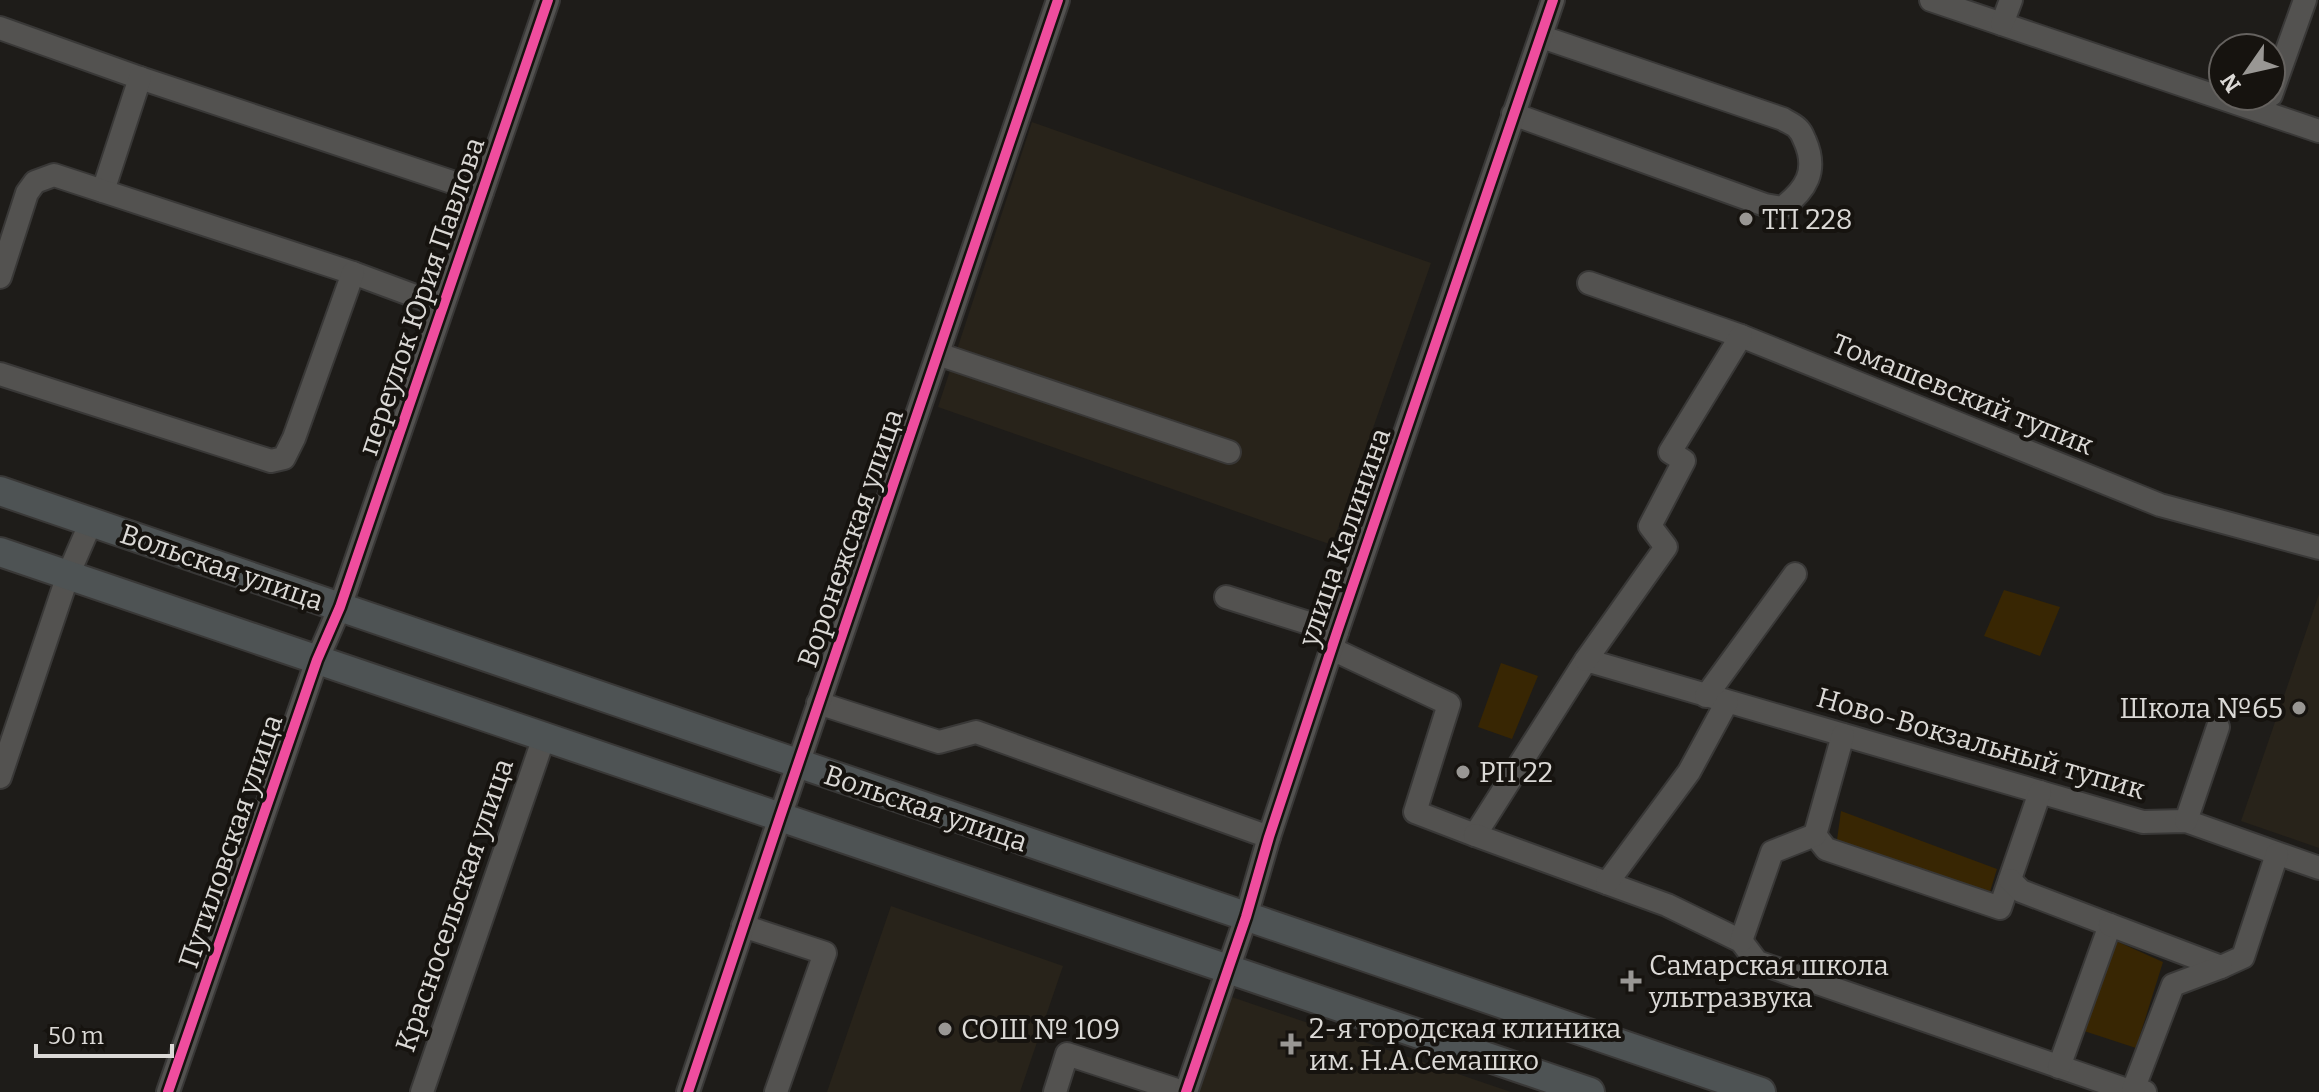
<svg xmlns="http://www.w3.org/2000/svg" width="2319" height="1092" font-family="Bitter,serif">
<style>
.built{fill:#28231a}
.green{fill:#382603}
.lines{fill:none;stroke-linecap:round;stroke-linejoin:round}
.minor-casing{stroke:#393837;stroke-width:26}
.major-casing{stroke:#393837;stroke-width:32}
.minor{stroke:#535250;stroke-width:22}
.major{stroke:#4e5354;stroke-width:28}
.cycleway-casing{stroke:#16130f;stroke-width:15}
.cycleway{stroke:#ef4d9e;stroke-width:10}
.poi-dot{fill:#999794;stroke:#16130f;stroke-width:3}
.labels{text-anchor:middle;stroke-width:8;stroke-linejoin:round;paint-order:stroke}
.poi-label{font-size:28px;fill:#dbd9d6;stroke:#16130f;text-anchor:start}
.street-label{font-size:28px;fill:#dbd9d6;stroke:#16130f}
</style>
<rect width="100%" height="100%" fill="#1e1c19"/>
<!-- built -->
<g class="built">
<path d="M1032 122 1431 263 1332 545 938 407Z"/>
<path d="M2319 594V848L2241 821Z"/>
<path d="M891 906 1063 966 1020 1092H827Z"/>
<path d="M1229 996 1511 1092H1197Z"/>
</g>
<!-- green -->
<g class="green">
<path d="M2004 590 2060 607 2040 656 1984 636Z"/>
<path d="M1501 663 1538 676 1512 739 1478 727Z"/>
<path d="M1841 811 1997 869 1989 895 1837 840Z"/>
<path d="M2116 941 2163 962 2136 1048 2084 1031Z"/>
</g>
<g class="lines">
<defs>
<g id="minor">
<path d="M1931 0 2319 131"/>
<path d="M2002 24 2011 0"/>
<path d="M0 28 140 78 482 192"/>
<path d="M2271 95 2305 0"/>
<path d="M1513 114 1765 205 1782 208C1806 190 1818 171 1805 141 1803 137 1802 133 1799 130 1796 125 1787 122 1783 119L1542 37"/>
<path d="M103 191 140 78"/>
<path d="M0 277 27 193 35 182 54 175 353 273 442 306"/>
<path d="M1589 283 1741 336 2160 505 2319 548"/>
<path d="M938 354 1229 452"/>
<path d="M0 374 271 461 284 458 294 438 353 273"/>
<path d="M1226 597 1337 632"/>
<path d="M1332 649 1449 704 1415 812 1475 835 1586 660 2143 822 2186 821 2319 868"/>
<path d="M1586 660 1666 547 1650 526 1684 461 1670 452 1741 336"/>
<path d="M1706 696 1795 574"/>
<path d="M818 703 939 742 976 732 1269 837"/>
<path d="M0 777 68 575 91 522"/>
<path d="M2186 821 2218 727"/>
<path d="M1475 835 1667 905 1741 941 1757 962 2121 1088 2145 1092"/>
<path d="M1815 835 1826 849 2000 908 2040 792"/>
<path d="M2010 880 2021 891 2110 925 2059 1067"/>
<path d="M1607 883 1689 772 1727 702"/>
<path d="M2110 925 2221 967 2243 957 2277 854"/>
<path d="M743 926 825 953 776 1092"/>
<path d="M1741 941 1772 852 1815 835 1843 735"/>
<path d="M2133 1090 2173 985 2221 967"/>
<path d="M168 1092 317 660 340 607 548 0"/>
<path d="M422 1092 544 737"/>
<path d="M688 1092 780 817 1058 0"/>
<path d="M1055 1092 1067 1054 1183 1092"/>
<path d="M1186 1092 1246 917 1269 837 1337 632 1553 0"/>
</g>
<g id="major">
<path d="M0 491 1761 1092"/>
<path d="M0 552 1590 1092"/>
</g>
</defs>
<!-- minor casing -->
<use href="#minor" class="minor-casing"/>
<!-- major casing -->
<use href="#major" class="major-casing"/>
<!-- minor -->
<use href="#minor" class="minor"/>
<!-- major -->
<use href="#major" class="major"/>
<defs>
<g id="cycleway">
<path d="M168 1092 317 660 340 607 548 0"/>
<path d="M688 1092 780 817 1058 0"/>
<path d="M1186 1092 1246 917 1269 837 1337 632 1553 0"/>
</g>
</defs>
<!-- cycleway casing -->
<use href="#cycleway" class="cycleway-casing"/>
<!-- cycleway -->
<use href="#cycleway" class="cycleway"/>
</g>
<!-- markers -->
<g class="poi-dot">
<circle cx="1746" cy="219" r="8"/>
<circle cx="2299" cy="708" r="8"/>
<circle cx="1463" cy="772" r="8"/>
<path d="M1627 969h8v8h8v8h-8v8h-8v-8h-8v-8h8z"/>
<circle cx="945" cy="1029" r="8"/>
<path d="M1287 1032h8v8h8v8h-8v8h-8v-8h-8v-8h8z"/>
</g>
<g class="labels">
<!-- poi labels -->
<g class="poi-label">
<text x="1762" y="229">ТП 228</text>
<text x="2283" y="718" text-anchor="end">Школа №65</text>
<text x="1479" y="782">РП 22</text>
<text x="1649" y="975">Самарская школа<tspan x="1649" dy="32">ультразвука</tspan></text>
<text x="1309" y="1038">2-я городская клиника<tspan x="1309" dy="32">им. Н.А.Семашко</tspan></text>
<text x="961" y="1039">СОШ № 109</text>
</g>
<!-- street labels -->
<g class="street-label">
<text transform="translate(421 296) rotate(-71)" y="10">переулок Юрия Павлова</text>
<text transform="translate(1963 394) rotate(22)" y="10">Томашевский тупик</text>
<text transform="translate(1344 537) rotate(-71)" y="10">улица Калинина</text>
<text transform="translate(850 538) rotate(-71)" y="10">Воронежская улица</text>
<text transform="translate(222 567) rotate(19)" y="10">Вольская улица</text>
<text transform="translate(1981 743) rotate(16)" y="10">Ново-Вокзальный тупик</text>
<text transform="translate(926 808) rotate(19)" y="10">Вольская улица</text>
<text transform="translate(230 841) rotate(-71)" y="10">Путиловская улица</text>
<text transform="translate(454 905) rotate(-71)" y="10">Красносельская улица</text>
</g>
</g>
<!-- north arrow -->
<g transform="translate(2247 72) rotate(236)"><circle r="38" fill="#16130f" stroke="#65625f" stroke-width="2"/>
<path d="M0-6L14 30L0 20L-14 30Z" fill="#999794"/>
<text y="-12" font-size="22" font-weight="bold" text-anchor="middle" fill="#dbd9d6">N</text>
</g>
<!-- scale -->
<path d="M36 1044v12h136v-12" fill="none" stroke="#dbd9d6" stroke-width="4"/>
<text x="48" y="1044" font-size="24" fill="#dbd9d6" stroke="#16130f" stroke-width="6" paint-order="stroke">50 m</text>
</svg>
